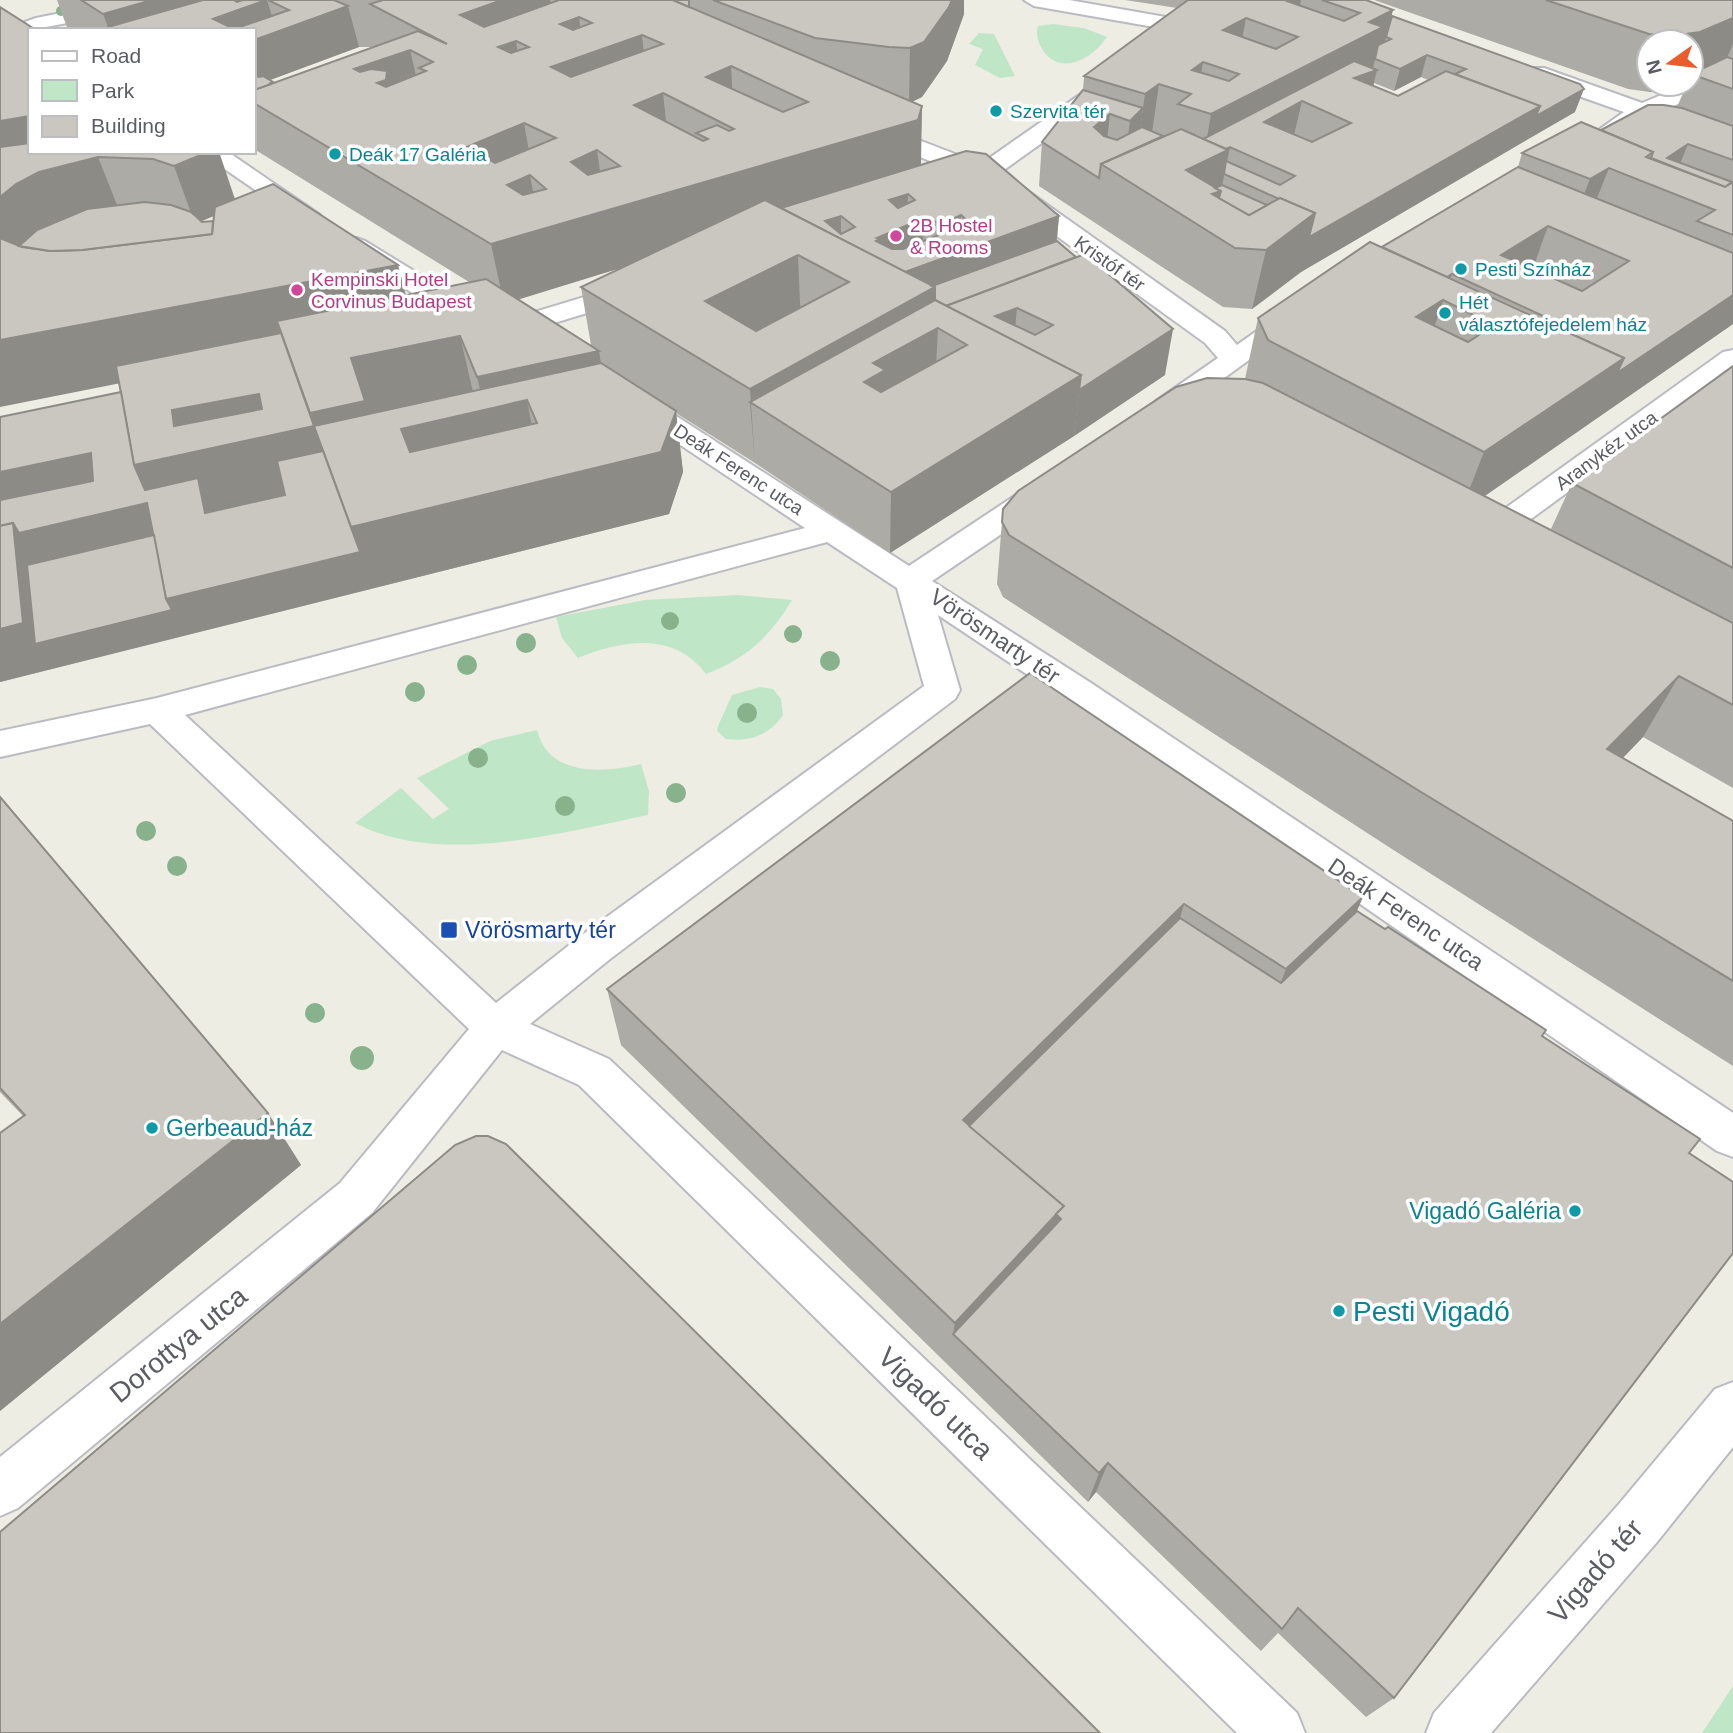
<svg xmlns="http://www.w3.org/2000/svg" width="1733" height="1733" font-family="Helvetica,sans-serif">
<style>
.green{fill:#bfe6c6}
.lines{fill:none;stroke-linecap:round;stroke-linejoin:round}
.minor-casing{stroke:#babbc2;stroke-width:4}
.minor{fill:#fff;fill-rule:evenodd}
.tree{fill:#88b28c}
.wall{fill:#adaba5;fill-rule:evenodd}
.shaded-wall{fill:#8d8b86}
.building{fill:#c9c7c0;stroke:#8d8b86;stroke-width:2;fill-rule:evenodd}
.culture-dot{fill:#0f9aa8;stroke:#fff;stroke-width:2.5}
.hotel-dot{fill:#d1479c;stroke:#fff;stroke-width:2.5}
.transit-dot{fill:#1a4fb4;stroke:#fff;stroke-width:2.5}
.labels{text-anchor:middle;stroke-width:7;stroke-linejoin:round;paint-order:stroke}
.far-culture-label{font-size:19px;fill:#0d838f;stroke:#fff;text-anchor:start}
.far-hotel-label{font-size:19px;fill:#b23c85;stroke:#fff;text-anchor:start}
.far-street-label{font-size:19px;fill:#5b5d64;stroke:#fff}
.street-label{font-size:23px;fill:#5b5d64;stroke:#fff}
.transit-label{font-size:23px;fill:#164399;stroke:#fff;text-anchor:start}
.culture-label{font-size:23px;fill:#0d838f;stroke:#fff;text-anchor:start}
.near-culture-label{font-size:28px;fill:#0d838f;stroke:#fff;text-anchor:start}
.near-street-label{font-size:28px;fill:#5b5d64;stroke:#fff}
</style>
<rect width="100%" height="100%" fill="#eeede3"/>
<!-- green -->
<g class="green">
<path d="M1053 24 1084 28 1107 37C1093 58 1062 76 1044 52 1039 44 1035 36 1038 26Z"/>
<path d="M979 33 994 34 1015 76 1000 78 975 65 983 49 969 44Z"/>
<path d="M738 595 792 600C771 636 744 660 706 674 674 631 622 640 578 658L562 638 556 617 645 600Z"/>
<path d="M760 687 773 689 781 699 783 715C770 735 749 742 726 739L717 731 718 726 732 695Z"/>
<path d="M537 730C548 777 604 773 641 764L649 791 648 815C561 833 439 867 355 823L401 788 433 819 449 809 417 778 490 741Z"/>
<path d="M1733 1686V1733H1702Z"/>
</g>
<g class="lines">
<defs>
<g id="minor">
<path d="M126 0H167L157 6 30 30V34L0 44V31L36 18Z"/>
<path d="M1024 0H1069L1194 22 1204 28 1194 34 1034 6Z"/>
<path d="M1733 65V80L1662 111 1733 136V151L1644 120 1619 134H1603L1600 129 1624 112 1528 78 1525 73 1528 68H1544L1642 103Z"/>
<path d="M1103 82 1114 89 1111 94 1001 172 1225 331 1237 345 1285 311H1305L1308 317 1176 413 1166 416 1156 413 1152 407 1156 401 1218 358 1205 343 1004 198 984 182 961 193H943L940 188 943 183 963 174 864 135 861 130 864 125H880L981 164 1095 84Z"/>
<path d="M200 152H228L320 215 317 220H299Z"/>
<path d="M356 238 365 241 481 312 484 318 481 324H461L347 251 343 246 347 241Z"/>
<path d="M634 282 643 284 647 290 643 296 498 340 488 338 484 332 488 326Z"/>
<path d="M1733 350V371L1490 549 1479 552 1468 549 1463 542 1468 535 1723 352Z"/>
<path d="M635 393 645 396 909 566 1034 483 1045 481 1056 483 1060 490 1056 497 932 581 1091 683 1733 1113V1157L1717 1151 1067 701 938 615 960 690 955 699 610 959 530 1024 609 1059 1297 1713 1305 1733H1237L579 1085 502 1050 372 1213 18 1508 0 1516V1457L340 1183 469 1029 150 724 0 757V731L157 698 805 528 625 408 621 402 625 396ZM827 542 897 588 924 686 582 935 496 1003 185 715Z"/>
<path d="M1733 1382V1447L1657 1542 1491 1733H1426L1434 1713 1619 1504 1715 1389Z"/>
</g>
</defs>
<!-- minor casing -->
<use href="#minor" class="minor-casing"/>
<!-- minor -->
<use href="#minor" class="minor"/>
</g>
<!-- trees -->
<g class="tree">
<circle cx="61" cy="11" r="5"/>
<circle cx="670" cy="621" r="9"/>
<circle cx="793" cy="634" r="9"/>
<circle cx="526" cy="643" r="10"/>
<circle cx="830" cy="661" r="10"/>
<circle cx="467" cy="665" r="10"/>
<circle cx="415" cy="692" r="10"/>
<circle cx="747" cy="713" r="10"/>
<circle cx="478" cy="758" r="10"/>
<circle cx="676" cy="793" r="10"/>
<circle cx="565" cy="806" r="10"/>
<circle cx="146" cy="831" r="10"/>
<circle cx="177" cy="866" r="10"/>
<circle cx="315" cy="1013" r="10"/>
<circle cx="362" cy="1058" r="12"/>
</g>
<!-- wall -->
<g class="wall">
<path d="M57 0H964V14L947 61 922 97 912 102 922 106 920 165 1059 216 1057 241 1165 375 1074 436 890 553 755 463 676 413 683 472 669 514 0 682V417L121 392 119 383 30 152H219L235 199 398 265 406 295 469 282 254 149V30H68ZM359 47H372L274 83 270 80ZM214 216 213 221 202 222 201 221ZM623 267 581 287 591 345 518 299Z"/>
<path d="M1125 0H1366L1392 16 1575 112 1301 272 1252 309 1223 307 1039 186 1042 142 1083 90 1084 76 1177 8ZM1421 77 1428 80 1398 96 1373 86 1374 83 1394 91Z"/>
<path d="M1374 0H1733V324L1485 496 1582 546 1551 529 1572 483 1733 366V788L1643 737 1623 758 1733 821V1066L1395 851 1003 597 997 584 1003 509 1245 379 1258 318 1518 167 1522 153 1677 107 1687 84H1691V42H1649V84H1684L1678 87 1650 92 1628 89Z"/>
<path d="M1030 673 1357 911 1543 1036 1689 1153 1394 1698 1366 1717 1278 1633 1261 1651 1096 1492 1088 1502 621 1045 607 989Z"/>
<path d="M0 797 268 1113 301 1165 0 1411V1133L23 1116 0 1092Z"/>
</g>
<!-- shaded-wall -->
<g class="shaded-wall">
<path d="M152 0H267L277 32 348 6 359 47 254 86V30L108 27 103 14Z"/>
<path d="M455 0H550L556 37 516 41 525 96 470 70Z"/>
<path d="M952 0H964V14L947 61 922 97 909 103 910 48Z"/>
<path d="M1288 0H1301L1294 35Z"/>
<path d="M1393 10 1380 61 1375 59 1372 72 1377 70 1369 103 1302 101 1294 135 1230 147 1212 234 1186 170 1203 162 1211 114 1369 22Z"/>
<path d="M579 17 584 56 642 35 648 90 559 123 551 67 560 24Z"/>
<path d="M1246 18 1236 73 1223 30Z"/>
<path d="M1733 18V44L1723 67 1691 74V42H1670L1672 36Z"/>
<path d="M410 50 423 106 391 140 354 69Z"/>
<path d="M1427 55 1421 77 1394 91 1400 69Z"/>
<path d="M1203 62 1195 109 1191 94 1192 70Z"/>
<path d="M731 66 734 122 706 77Z"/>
<path d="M1159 84 1151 140 1137 151 1145 94Z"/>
<path d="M1653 84H1684L1678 87 1650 92Z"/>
<path d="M1584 89 1575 112 1528 139 1536 116Z"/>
<path d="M663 93 669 150 634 105Z"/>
<path d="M922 106 921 163 916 177 504 304 491 244 467 147 524 123 534 179 530 175 540 230 571 162 597 150 605 207Z"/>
<path d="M1540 106 1528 139 1301 272 1252 309 1266 250 1315 213Z"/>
<path d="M1143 108 1137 151 1124 164 1130 121Z"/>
<path d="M1110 114 1105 157 1094 127Z"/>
<path d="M30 116V152L98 157 121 215 26 257 0 246V121Z"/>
<path d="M1688 144 1675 176 1667 158Z"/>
<path d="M208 152H219L237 206 195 224 174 166Z"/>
<path d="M1609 168 1586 226 1568 235 1590 179Z"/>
<path d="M908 194 907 225 924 218 922 265 941 259 942 224 961 215 959 252 1059 216 1053 275 1017 308 1013 353 938 328 935 389 750 402 755 463 750 389 900 306 876 241 889 200Z"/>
<path d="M841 216V251L825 221Z"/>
<path d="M1548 226 1532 271 1501 255Z"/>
<path d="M798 255 801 327 719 370 705 301Z"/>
<path d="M398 265 413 325 0 407V340Z"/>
<path d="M1452 274 1423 361 1416 317 1431 286Z"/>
<path d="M1733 295V324L1460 513 1484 452 1624 358Z"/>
<path d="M1173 329 1165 375 1074 436 1079 390Z"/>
<path d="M460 336 477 409 314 426 335 487 162 526 134 465 174 426 172 410 259 394 310 413 351 358Z"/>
<path d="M599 351 610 424 537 423 527 400 539 461 418 490 401 429 485 410 477 377Z"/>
<path d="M1081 375 1074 436 890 553 891 492Z"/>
<path d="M676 411 683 472 669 514 0 682V472L91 453 108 490 13 523 147 503 360 552 351 527Z"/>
<path d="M1679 676 1643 737 1573 809 1607 749Z"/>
<path d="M1363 897 1338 955 1265 1025 1286 969Z"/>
<path d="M1184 904 1168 961 980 1150 963 1120Z"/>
<path d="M268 1113 301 1165 0 1411V1324Z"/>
<path d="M1064 1206 1053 1255 953 1334 955 1323Z"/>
<path d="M1108 1463 1096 1492 1088 1502 1099 1473Z"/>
</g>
<!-- building -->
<g class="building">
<path d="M81 0H152L103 14Z"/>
<path d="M203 0H234L237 2 243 0H266L213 19 234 29 289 10 268 0H334L348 6 254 40V30H113L108 27Z"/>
<path d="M383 0H502L460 15 484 27 559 0H673L922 106 918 120 491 244 254 103V90L418 31 447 44 370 4ZM579 17 592 23 573 30 560 24ZM642 35 663 44 571 77 551 67ZM516 41 529 47 511 53 498 47ZM410 50 433 62 419 68 426 71 386 87 377 83 386 80 387 71 371 69 360 72 354 69ZM731 66 808 102 783 112 706 77ZM663 93 734 129 729 131 717 125 696 133 708 139 703 141 634 105ZM524 123 556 138 495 163 467 147ZM597 150 620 166 588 175 571 162ZM530 175 546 189 523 195 507 185Z"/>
<path d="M673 0H689V7Z"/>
<path d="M713 0H952L949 7 924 42 910 48 889 47 815 38Z"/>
<path d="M1188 0H1288L1287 1 1344 21 1360 13 1322 0H1366L1393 10 1369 22 1383 27 1211 114 1178 104 1191 94 1159 84 1145 94 1084 76ZM1246 18 1298 37 1276 49 1223 30ZM1203 62 1239 74 1229 81 1192 70Z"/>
<path d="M1546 0H1733V18L1700 32 1672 36 1649 34Z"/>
<path d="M0 7 36 30H30V116L0 121Z"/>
<path d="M1392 16 1580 84 1584 89 1536 116 1540 106 1455 74 1466 69 1427 55 1400 69 1375 59 1378 45 1391 39 1386 37Z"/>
<path d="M1727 57 1733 59V89L1691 74Z"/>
<path d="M1354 61 1377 70 1354 78 1398 96 1446 71 1540 106 1309 237 1315 213 1280 198 1279 199 1224 174 1226 161 1280 185 1295 176 1230 147 1226 149 1203 139ZM1302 101 1351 123 1312 142 1264 122Z"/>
<path d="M254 75 259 77 263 76 273 82 269 84H271L254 90Z"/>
<path d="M1083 90 1143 108 1130 121 1110 114 1094 127 1104 136 1117 140 1142 127 1163 136 1101 164 1099 178 1042 142Z"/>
<path d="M1648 105H1664L1682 108 1733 126V160L1688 144 1667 158 1732 182 1725 187 1651 158 1653 152 1601 130Z"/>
<path d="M1581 122 1653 152 1646 157 1725 187 1733 182V235L1697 221 1715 210 1609 168 1590 179 1522 153Z"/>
<path d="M1181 129 1228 150 1186 170 1221 191 1212 194 1249 215 1280 198 1315 213 1266 250 1235 248 1101 164Z"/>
<path d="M30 143V152H208L174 166 153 159 98 157 39 172 16 184 0 197V147Z"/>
<path d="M966 151 986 154 1059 216 905 272 781 208ZM908 194 915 200 898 208 889 200ZM961 215 970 223 903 249H892L876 241 880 239 877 238 924 218 942 224ZM841 216 855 227 841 234 825 221Z"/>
<path d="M1518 167 1733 253V295L1617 373 1624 358 1558 328 1563 325 1452 274 1447 277 1382 247ZM1548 226 1629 261 1582 291 1501 255Z"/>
<path d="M273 184 398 265 0 340V237L2 239 22 247 50 251 82 250 212 234 215 207Z"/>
<path d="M1222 185 1267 205 1249 215 1219 198 1221 191 1215 188Z"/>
<path d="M765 200 935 287 750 389 581 287ZM798 255 849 282 756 331 705 301Z"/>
<path d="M145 202 171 205 191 212 202 222 213 221 212 234 82 250 50 251 19 246 37 230 87 209Z"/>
<path d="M1057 241 1076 257 946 306 935 300V287L932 286Z"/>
<path d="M1370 242 1624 358 1484 452 1268 340 1258 318ZM1443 300 1494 325 1468 342 1416 317Z"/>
<path d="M1085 254 1173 329 1079 390 1081 375 946 306ZM1017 308 1053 325 1035 335 995 316Z"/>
<path d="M486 279 599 351 477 377 460 336 351 358 365 401 310 413 277 321Z"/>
<path d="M935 300 1081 375 891 492 750 402ZM938 328 967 345 881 392 864 382 885 370 873 363Z"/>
<path d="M281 333 314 426 134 465 116 366ZM259 394 262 409 174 426 172 410Z"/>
<path d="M601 363 676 411 661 452 351 527 314 426ZM527 400 537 423 410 452 401 429Z"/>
<path d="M1733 366V568L1572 483Z"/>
<path d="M1207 378 1245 379 1263 383 1733 623V705L1679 676 1607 749 1733 821V981L1421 792 1009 535 1002 522 1003 509 1018 491 1176 387Z"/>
<path d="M121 392 134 465 145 490 198 478 205 513 285 495 277 461 323 451 360 552 166 599 147 503 19 533 13 523 0 526V500L93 481 91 453 0 472V417Z"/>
<path d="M13 523 23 623 0 629V526Z"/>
<path d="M154 535 166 599 172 610 35 644 27 565Z"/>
<path d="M1030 673 1363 897 1286 969 1184 904 963 1120 1064 1206 955 1323 607 989Z"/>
<path d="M0 797 268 1113 0 1324V1133L25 1115 0 1088Z"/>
<path d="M1357 911 1385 929 1388 927 1546 1030 1542 1036 1700 1139 1689 1153 1733 1182V1253L1394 1698 1298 1608 1282 1629 1108 1463 1099 1473 953 1334 1061 1219 1056 1214 1064 1206 969 1126 1180 918 1281 983Z"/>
<path d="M476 1136H488L506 1144 1100 1733H0V1532L455 1145Z"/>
</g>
<!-- markers -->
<g class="culture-dot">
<circle cx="996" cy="111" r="7"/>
<circle cx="335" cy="154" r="7"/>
<circle cx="1461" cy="269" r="7"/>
<circle cx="1445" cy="313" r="7"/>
<circle cx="152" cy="1128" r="7"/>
<circle cx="1575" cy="1211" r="7"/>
<circle cx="1339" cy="1311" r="7"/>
</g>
<g class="hotel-dot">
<circle cx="896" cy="236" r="7"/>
<circle cx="297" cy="290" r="7"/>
</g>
<rect class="transit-dot" x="440" y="921" width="18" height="18" rx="3.5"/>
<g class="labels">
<!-- far-culture labels -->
<g class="far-culture-label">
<text x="1010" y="118">Szervita tér</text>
<text x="349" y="161">Deák 17 Galéria</text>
<text x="1475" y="276">Pesti Színház</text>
<text x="1459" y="309">Hét<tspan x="1459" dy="22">választófejedelem ház</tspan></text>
</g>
<!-- far-hotel labels -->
<g class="far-hotel-label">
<text x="910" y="232">2B Hostel<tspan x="910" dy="22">&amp; Rooms</tspan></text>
<text x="311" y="286">Kempinski Hotel<tspan x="311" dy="22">Corvinus Budapest</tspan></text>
</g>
<!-- far-street labels -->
<g class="far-street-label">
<text transform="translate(1110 263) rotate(35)" y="7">Kristóf tér</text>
<text transform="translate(1606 450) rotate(-36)" y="7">Aranykéz utca</text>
<text transform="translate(739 469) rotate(33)" y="7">Deák Ferenc utca</text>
</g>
<!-- street labels -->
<g class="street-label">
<text transform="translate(995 636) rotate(34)" y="8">Vörösmarty tér</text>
<text transform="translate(1406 914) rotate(34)" y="8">Deák Ferenc utca</text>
</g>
<!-- transit labels -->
<g class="transit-label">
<text x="465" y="938">Vörösmarty tér</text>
</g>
<!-- culture labels -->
<g class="culture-label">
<text x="166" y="1136">Gerbeaud-ház</text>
<text x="1561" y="1219" text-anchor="end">Vigadó Galéria</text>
</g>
<!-- near-culture labels -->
<g class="near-culture-label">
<text x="1353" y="1321">Pesti Vigadó</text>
</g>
<!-- near-street labels -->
<g class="near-street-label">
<text transform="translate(178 1344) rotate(-39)" y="10">Dorottya utca</text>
<text transform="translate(936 1403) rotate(44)" y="10">Vigadó utca</text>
<text transform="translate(1595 1571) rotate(-49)" y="10">Vigadó tér</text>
</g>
</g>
<!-- legend -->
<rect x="28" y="28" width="228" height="126" fill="#ffffff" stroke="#bdbec1" stroke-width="2"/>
<rect x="42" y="51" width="35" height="10" fill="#ffffff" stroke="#bdbec1" stroke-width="2"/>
<text x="91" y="63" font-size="21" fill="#5b5d64">Road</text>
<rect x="42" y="80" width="35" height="21" fill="#bfe6c6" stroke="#bdbec1" stroke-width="2"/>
<text x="91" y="98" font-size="21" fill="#5b5d64">Park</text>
<rect x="42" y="116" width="35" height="21" fill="#c9c7c0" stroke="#bdbec1" stroke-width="2"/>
<text x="91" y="133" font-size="21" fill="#5b5d64">Building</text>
<!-- north arrow -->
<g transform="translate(1670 63) rotate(256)"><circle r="33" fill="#ffffff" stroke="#bdbec1" stroke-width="2"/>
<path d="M0-5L12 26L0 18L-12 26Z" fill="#e95d2d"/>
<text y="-10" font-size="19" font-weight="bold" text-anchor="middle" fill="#5b5d64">N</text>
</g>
</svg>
